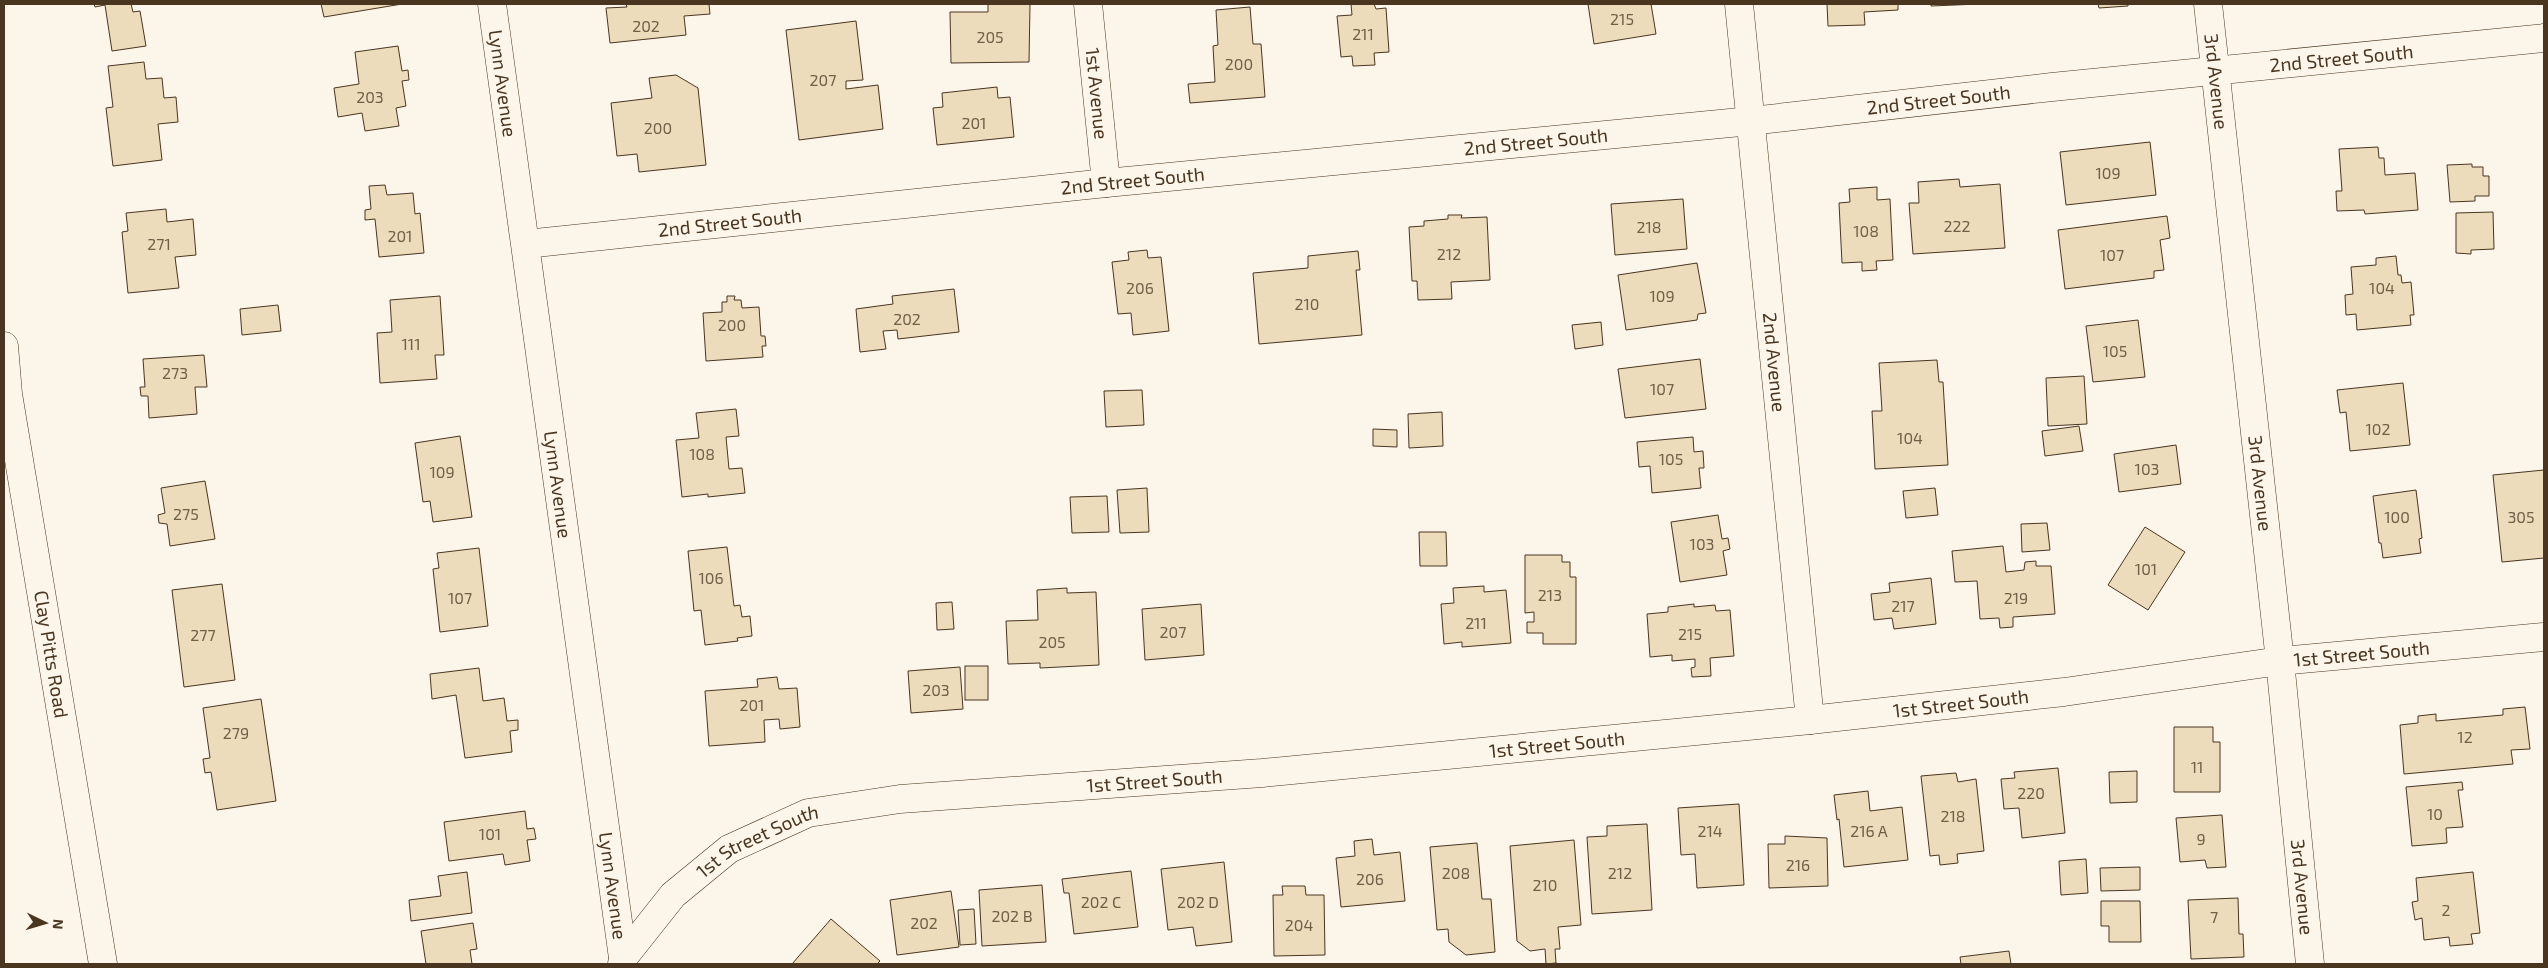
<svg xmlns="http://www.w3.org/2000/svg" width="2548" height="968" font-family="'Exo 2',sans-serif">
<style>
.building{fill:#ecdcbc;stroke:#4a3520}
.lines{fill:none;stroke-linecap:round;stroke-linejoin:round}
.minor-casing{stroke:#4a3520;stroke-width:29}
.minor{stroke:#fbf6e9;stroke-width:28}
.labels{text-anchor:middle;stroke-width:4;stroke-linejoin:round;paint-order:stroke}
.number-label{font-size:16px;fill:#725f47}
.street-label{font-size:19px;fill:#4a3520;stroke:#fbf6e9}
</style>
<rect width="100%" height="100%" fill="#fbf6e9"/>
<!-- building -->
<g class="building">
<path d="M94 4H131L133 12 140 11 146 46 112 51 105 5 95 7Z"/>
<path d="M321 4H402L324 17Z"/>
<path d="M626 4H709L710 14 684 16 686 35 610 43 606 8 627 7Z"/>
<path d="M988 4H1030L1029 62 951 63 950 12H988Z"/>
<path d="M1351 4H1374L1376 9 1386 8 1389 52 1374 53 1375 65 1353 66 1352 56 1341 57 1337 16 1352 15Z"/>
<path d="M1588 4H1651L1656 34 1594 44Z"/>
<path d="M1827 4H1898V10L1864 12 1865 25 1828 26Z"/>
<path d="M1931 4H1979L1931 6Z"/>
<path d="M2098 4H2128V6L2099 8Z"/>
<path d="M1250 7 1253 44H1261L1265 97 1190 103 1188 84 1215 82 1213 46 1218 45 1216 10Z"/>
<path d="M856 21 863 80 846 81V89L878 85 883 129 799 140 786 30Z"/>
<path d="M398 46 402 71 408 70 409 80 402 81 406 106 396 108 399 126 365 131 362 113 338 117 334 88 359 84 355 52Z"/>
<path d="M144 62 146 79 162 78 164 98 176 97 178 122 158 124 162 160 113 166 106 108 113 107 108 66Z"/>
<path d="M676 75 698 88 706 165 639 172 637 154 617 156 611 103 652 98 649 78Z"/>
<path d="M997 87 998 98 1010 97 1014 137 937 145 933 108 943 107 942 93Z"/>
<path d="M2150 142 2156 195 2066 205 2060 152Z"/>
<path d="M2378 147 2379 158H2384L2385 175 2415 173 2418 210 2365 214 2364 210 2337 211 2336 191H2342L2339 149Z"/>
<path d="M2472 164V167H2483V176H2489V196H2475V201L2450 202 2447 165Z"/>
<path d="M1959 179 1960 187 2000 184 2005 248 1913 254 1909 203H1919L1918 182Z"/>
<path d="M385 185 387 195 413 193 415 214 420 213 424 253 379 257 375 219 365 220V210L371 209 369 186Z"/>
<path d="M1877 187V200L1890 199 1893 260 1876 261 1877 270 1862 271V262L1842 263 1839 203 1850 202 1849 189Z"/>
<path d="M1683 199 1687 249 1615 255 1611 204Z"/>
<path d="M166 209 167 222 193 219 196 255 175 257 179 288 128 293 122 232 128 231 126 213Z"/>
<path d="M2493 212 2494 249 2471 250V254L2456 253V213Z"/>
<path d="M1448 215H1462L1461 218 1487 217 1490 280 1451 282 1452 299 1418 300 1417 281H1412L1409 227 1424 226V221L1448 219Z"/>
<path d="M2167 216 2170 238 2160 240 2164 270 2154 271V278L2065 289 2058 230Z"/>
<path d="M1147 250 1148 258 1161 257 1169 331 1133 335 1131 313 1118 314 1112 262 1129 260 1128 252Z"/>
<path d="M1358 251 1360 270H1356L1362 335 1259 344 1253 273 1308 268V256Z"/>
<path d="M2396 256 2398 275H2401L2402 283 2411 282 2414 315H2410L2411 325 2357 330 2356 314 2346 315 2345 295 2353 294 2351 267 2376 265V258Z"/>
<path d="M1697 263 1706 313 1698 314 1697 320 1626 330 1618 275Z"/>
<path d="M954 289 959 332 898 339 897 330 883 331 886 349 860 352 856 309 893 304 892 296Z"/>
<path d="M440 296 444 355H435L437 379 380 383 377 333 392 332 390 300Z"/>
<path d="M727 296H735L734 300H741L742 308 759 307 761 336H765L766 346H762L763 357 706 361 703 313 722 312V302H727Z"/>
<path d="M278 305 281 331 242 335 240 309Z"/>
<path d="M2138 320 2145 377 2093 382 2086 326Z"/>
<path d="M1601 322 1603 345 1575 349 1572 325Z"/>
<path d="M204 355 207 387H195L197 414 149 418 148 396H141L140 387H145L143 359Z"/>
<path d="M1700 359 1706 409 1625 418 1618 369Z"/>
<path d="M1937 360 1939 382H1943L1948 465 1875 469 1872 411H1882L1879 363Z"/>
<path d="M2084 376 2087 424 2048 426 2046 378Z"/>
<path d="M2403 383 2410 445 2350 451 2346 412 2340 413 2337 390Z"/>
<path d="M1142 390 1144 425 1106 427 1104 391Z"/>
<path d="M736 409 739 436 726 437 729 469 742 468 745 493 708 497V494L682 497 676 440 699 438 696 413Z"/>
<path d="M1442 412 1443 446 1409 448 1408 414Z"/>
<path d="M2079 426 2083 451 2045 456 2042 431Z"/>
<path d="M1373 429 1397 430V447L1373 446Z"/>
<path d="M460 436 472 517 433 522 430 501 423 502 415 443Z"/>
<path d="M1693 437 1694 452 1703 451 1704 468H1699L1701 488 1652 493 1650 466 1639 467 1637 442Z"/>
<path d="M2176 445 2181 484 2119 492 2114 454Z"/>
<path d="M2544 470V558L2502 562 2493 475Z"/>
<path d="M205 481 215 539 170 546 167 524 159 523 158 515 165 513 161 488Z"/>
<path d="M1147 488 1149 532 1120 533 1117 490Z"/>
<path d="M1935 488 1938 515 1906 518 1903 491Z"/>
<path d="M2416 490 2422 538 2419 539 2421 553 2383 558 2381 543H2379L2373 496Z"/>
<path d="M1107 496 1109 532 1072 533 1070 497Z"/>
<path d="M1718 515 1722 539 1728 538 1730 549 1723 551 1727 575 1680 582 1671 522Z"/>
<path d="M2047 523 2050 550 2022 552 2021 524Z"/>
<path d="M2145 527 2185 552 2148 610 2108 585Z"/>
<path d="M1419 532H1446L1447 566H1420Z"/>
<path d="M2003 546 2006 572 2024 570 2025 562 2036 561V566H2051L2055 614 2013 617V627L2000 628 1999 618 1980 619 1977 581 1955 582 1952 551Z"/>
<path d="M727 547 734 606 740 605 742 617 750 616 752 636 737 638 738 641 705 645 701 610 694 611 688 551Z"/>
<path d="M479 548 488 626 440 632 433 569 439 568 437 553Z"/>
<path d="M1525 555H1562V562H1570V577H1576V644H1543V633H1527V622H1534V612L1525 613Z"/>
<path d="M1931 578 1936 624 1894 629 1892 618 1874 620 1871 594 1890 592 1889 583Z"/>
<path d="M222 584 235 680 184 687 172 590Z"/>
<path d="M1484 586V592L1506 590 1511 643 1462 647V642L1444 644 1441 604 1454 603 1453 588Z"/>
<path d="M1067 588V593L1096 592 1099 665 1040 668V663L1008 664 1006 621 1038 620 1037 590Z"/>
<path d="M952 602 954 629 937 630 936 603Z"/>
<path d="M1201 604 1204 655 1145 660 1142 609Z"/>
<path d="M1694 604V607L1715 605 1716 611 1730 610 1734 656 1710 658 1711 676 1692 677 1691 668 1695 667V659L1672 661V655L1650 657 1647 614 1668 612V607Z"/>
<rect x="965" y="666" width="23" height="34"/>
<path d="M960 667 963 709 911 713 908 671Z"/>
<path d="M479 668 483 701 504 698 507 721 518 720V730L510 731 512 752 465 758 456 695 432 699 430 674Z"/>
<path d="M777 677 779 689 797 688 800 727 780 729 779 719 764 720 765 742 709 746 705 691 758 687 757 679Z"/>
<path d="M261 699 276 801 217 810 211 772 205 773 203 759 210 758 203 708Z"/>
<path d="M2525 707 2530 749 2511 750 2513 764 2404 774 2400 725 2418 723V716L2436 714V721L2503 715V709Z"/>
<path d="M2174 727H2213V742H2220V792H2174Z"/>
<path d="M2058 768 2065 833 2022 838 2019 808 2004 809 2001 779 2015 778 2014 772Z"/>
<path d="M2137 771V802L2110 803 2109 772Z"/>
<path d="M1956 773 1958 782 1976 779 1984 851 1957 854 1958 863 1940 865 1939 855 1930 856 1921 776Z"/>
<path d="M2462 782 2463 790H2458L2463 827 2446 828 2447 843 2412 846 2406 787Z"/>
<path d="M1868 791 1870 811 1902 807 1908 860 1844 867 1839 819 1837 820 1834 795Z"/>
<path d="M1739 804 1744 885 1697 888 1695 854 1681 855 1678 808Z"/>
<path d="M525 811 527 829 534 828 536 839 527 840 530 861 505 865 503 854 449 861 444 822Z"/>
<path d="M2222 815 2226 867 2207 868 2205 860 2180 862 2176 818Z"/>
<path d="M1647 824 1652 910 1592 914 1587 837 1607 836V826Z"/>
<path d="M1785 836 1827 838 1828 886 1769 888 1768 844H1785Z"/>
<path d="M1372 839 1374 855 1400 852 1405 901 1341 907 1336 858 1355 856 1354 841Z"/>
<path d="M1574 840 1581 925 1558 927 1560 949H1555L1556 963 1546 964 1545 949 1530 951 1517 941 1510 846Z"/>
<path d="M1477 843 1482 899H1491L1495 952 1466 955 1449 942 1448 929 1437 930 1430 847Z"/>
<path d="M2086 859 2088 893 2061 895 2059 861Z"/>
<path d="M1224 862 1232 942 1196 946 1193 927 1168 930 1161 869Z"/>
<path d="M2140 867V890L2101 891 2100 868Z"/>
<path d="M1131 871 1138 927 1074 934 1069 893H1064L1062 879Z"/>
<path d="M467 872 472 913 411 921 409 900 441 896 438 876Z"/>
<path d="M2473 872 2480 933 2471 934 2473 944 2450 946 2449 937 2424 940 2422 918 2415 920 2412 902 2418 901 2416 878Z"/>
<path d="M1042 885 1046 942 982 946 979 890Z"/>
<path d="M1282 886H1305L1306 895H1324L1325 955 1274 956 1273 895H1283Z"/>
<path d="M951 891 959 947 897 955 890 900Z"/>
<path d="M2238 898 2239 934H2243L2244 957 2191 959 2188 900Z"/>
<path d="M2101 901H2140L2141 942H2109V926H2101Z"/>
<path d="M974 909 976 944 960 945 958 910Z"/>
<path d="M831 919 880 961 877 964H792Z"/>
<path d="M473 923 477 949 470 950 472 964H426L421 931Z"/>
<path d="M2009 951 2011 964H1961L1960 957Z"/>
</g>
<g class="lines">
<defs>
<g id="minor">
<path id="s1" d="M492 4 623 958 622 964"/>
<path id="s2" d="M1088 4 1106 183"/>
<path id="s3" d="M1739 4 1810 720"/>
<path id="s4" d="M2208 4 2280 661 2310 964"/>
<path id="s5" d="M526 244 1106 183 1751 121 2052 87 2544 38"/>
<path id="s6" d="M4 346 8 394 103 964"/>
<path id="s7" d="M623 958 673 895 729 849 808 813 900 799 1262 773 1810 720 2064 692 2280 661 2544 637"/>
</g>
</defs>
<!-- minor casing -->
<use href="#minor" class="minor-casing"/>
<!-- minor -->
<use href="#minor" class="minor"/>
</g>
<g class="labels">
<!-- number labels -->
<g class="number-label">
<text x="1622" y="25">215</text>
<text x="646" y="32">202</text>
<text x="1363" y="40">211</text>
<text x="990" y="43">205</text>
<text x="1239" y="70">200</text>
<text x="823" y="86">207</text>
<text x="370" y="103">203</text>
<text x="974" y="129">201</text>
<text x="658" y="134">200</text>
<text x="2108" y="179">109</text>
<text x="1957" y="232">222</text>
<text x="1649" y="233">218</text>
<text x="1866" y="237">108</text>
<text x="400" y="242">201</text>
<text x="159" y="250">271</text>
<text x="1449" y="260">212</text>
<text x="2112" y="261">107</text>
<text x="1140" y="294">206</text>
<text x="2382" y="294">104</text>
<text x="1662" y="302">109</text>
<text x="1307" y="310">210</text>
<text x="907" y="325">202</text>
<text x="732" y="331">200</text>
<text x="411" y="350">111</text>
<text x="2115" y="357">105</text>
<text x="175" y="379">273</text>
<text x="1662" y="395">107</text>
<text x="2378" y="435">102</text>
<text x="1910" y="444">104</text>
<text x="702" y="460">108</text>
<text x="1671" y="465">105</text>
<text x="2147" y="475">103</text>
<text x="442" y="478">109</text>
<text x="186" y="520">275</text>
<text x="2397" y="523">100</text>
<text x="2521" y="523">305</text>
<text x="1702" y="550">103</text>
<text x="2146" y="575">101</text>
<text x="711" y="584">106</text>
<text x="1550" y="601">213</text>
<text x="460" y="604">107</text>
<text x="2016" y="604">219</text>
<text x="1903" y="612">217</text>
<text x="1476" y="629">211</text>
<text x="1173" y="638">207</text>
<text x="1690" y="640">215</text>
<text x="203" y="641">277</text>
<text x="1052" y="648">205</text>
<text x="936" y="696">203</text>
<text x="752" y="711">201</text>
<text x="236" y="739">279</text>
<text x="2465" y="743">12</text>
<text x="2197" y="773">11</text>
<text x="2031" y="799">220</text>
<text x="2435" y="820">10</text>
<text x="1953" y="822">218</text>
<text x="1710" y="837">214</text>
<text x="1869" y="837">216 A</text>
<text x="490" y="840">101</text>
<text x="2201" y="845">9</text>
<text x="1798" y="871">216</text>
<text x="1456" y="879">208</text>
<text x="1620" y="879">212</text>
<text x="1370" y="885">206</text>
<text x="1545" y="891">210</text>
<text x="1101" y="908">202 C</text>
<text x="1198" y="908">202 D</text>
<text x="2446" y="916">2</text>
<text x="1012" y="922">202 B</text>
<text x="2214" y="923">7</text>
<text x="924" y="929">202</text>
<text x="1299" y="931">204</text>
</g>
<!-- street labels -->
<g class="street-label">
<text dy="7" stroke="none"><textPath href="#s5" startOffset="1825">2nd Street South</textPath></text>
<text dy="7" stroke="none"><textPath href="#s4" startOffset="78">3rd Avenue</textPath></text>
<text dy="7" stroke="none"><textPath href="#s1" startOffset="80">Lynn Avenue</textPath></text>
<text dy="7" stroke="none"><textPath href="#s2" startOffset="90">1st Avenue</textPath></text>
<text dy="7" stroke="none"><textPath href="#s5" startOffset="1420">2nd Street South</textPath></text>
<text dy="7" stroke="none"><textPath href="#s5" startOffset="1015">2nd Street South</textPath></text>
<text dy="7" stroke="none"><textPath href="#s5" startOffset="610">2nd Street South</textPath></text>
<text dy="7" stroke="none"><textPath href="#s5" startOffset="205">2nd Street South</textPath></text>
<text dy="7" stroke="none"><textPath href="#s3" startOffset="360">2nd Avenue</textPath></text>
<text dy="7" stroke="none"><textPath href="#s1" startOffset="485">Lynn Avenue</textPath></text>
<text dy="7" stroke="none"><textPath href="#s4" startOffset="482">3rd Avenue</textPath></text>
<text dy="7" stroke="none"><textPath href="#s7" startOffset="1802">1st Street South</textPath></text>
<text dy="7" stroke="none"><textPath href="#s6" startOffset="312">Clay Pitts Road</textPath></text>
<text dy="7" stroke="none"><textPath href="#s7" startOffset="1398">1st Street South</textPath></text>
<text dy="7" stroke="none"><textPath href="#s7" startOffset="992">1st Street South</textPath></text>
<text dy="7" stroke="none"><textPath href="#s7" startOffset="588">1st Street South</textPath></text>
<text dy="7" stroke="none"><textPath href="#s7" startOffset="182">1st Street South</textPath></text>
<text dy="7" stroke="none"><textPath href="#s1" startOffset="890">Lynn Avenue</textPath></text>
<text dy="7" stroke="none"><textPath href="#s4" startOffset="888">3rd Avenue</textPath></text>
</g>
</g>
<!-- border -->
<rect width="2548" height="968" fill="none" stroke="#4a3520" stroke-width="10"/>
<!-- north arrow -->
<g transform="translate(45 923) rotate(95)" stroke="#fbf6e9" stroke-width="4" paint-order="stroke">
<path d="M0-4L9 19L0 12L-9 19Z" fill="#4a3520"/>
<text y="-8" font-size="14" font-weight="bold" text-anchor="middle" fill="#4a3520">N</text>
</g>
</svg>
